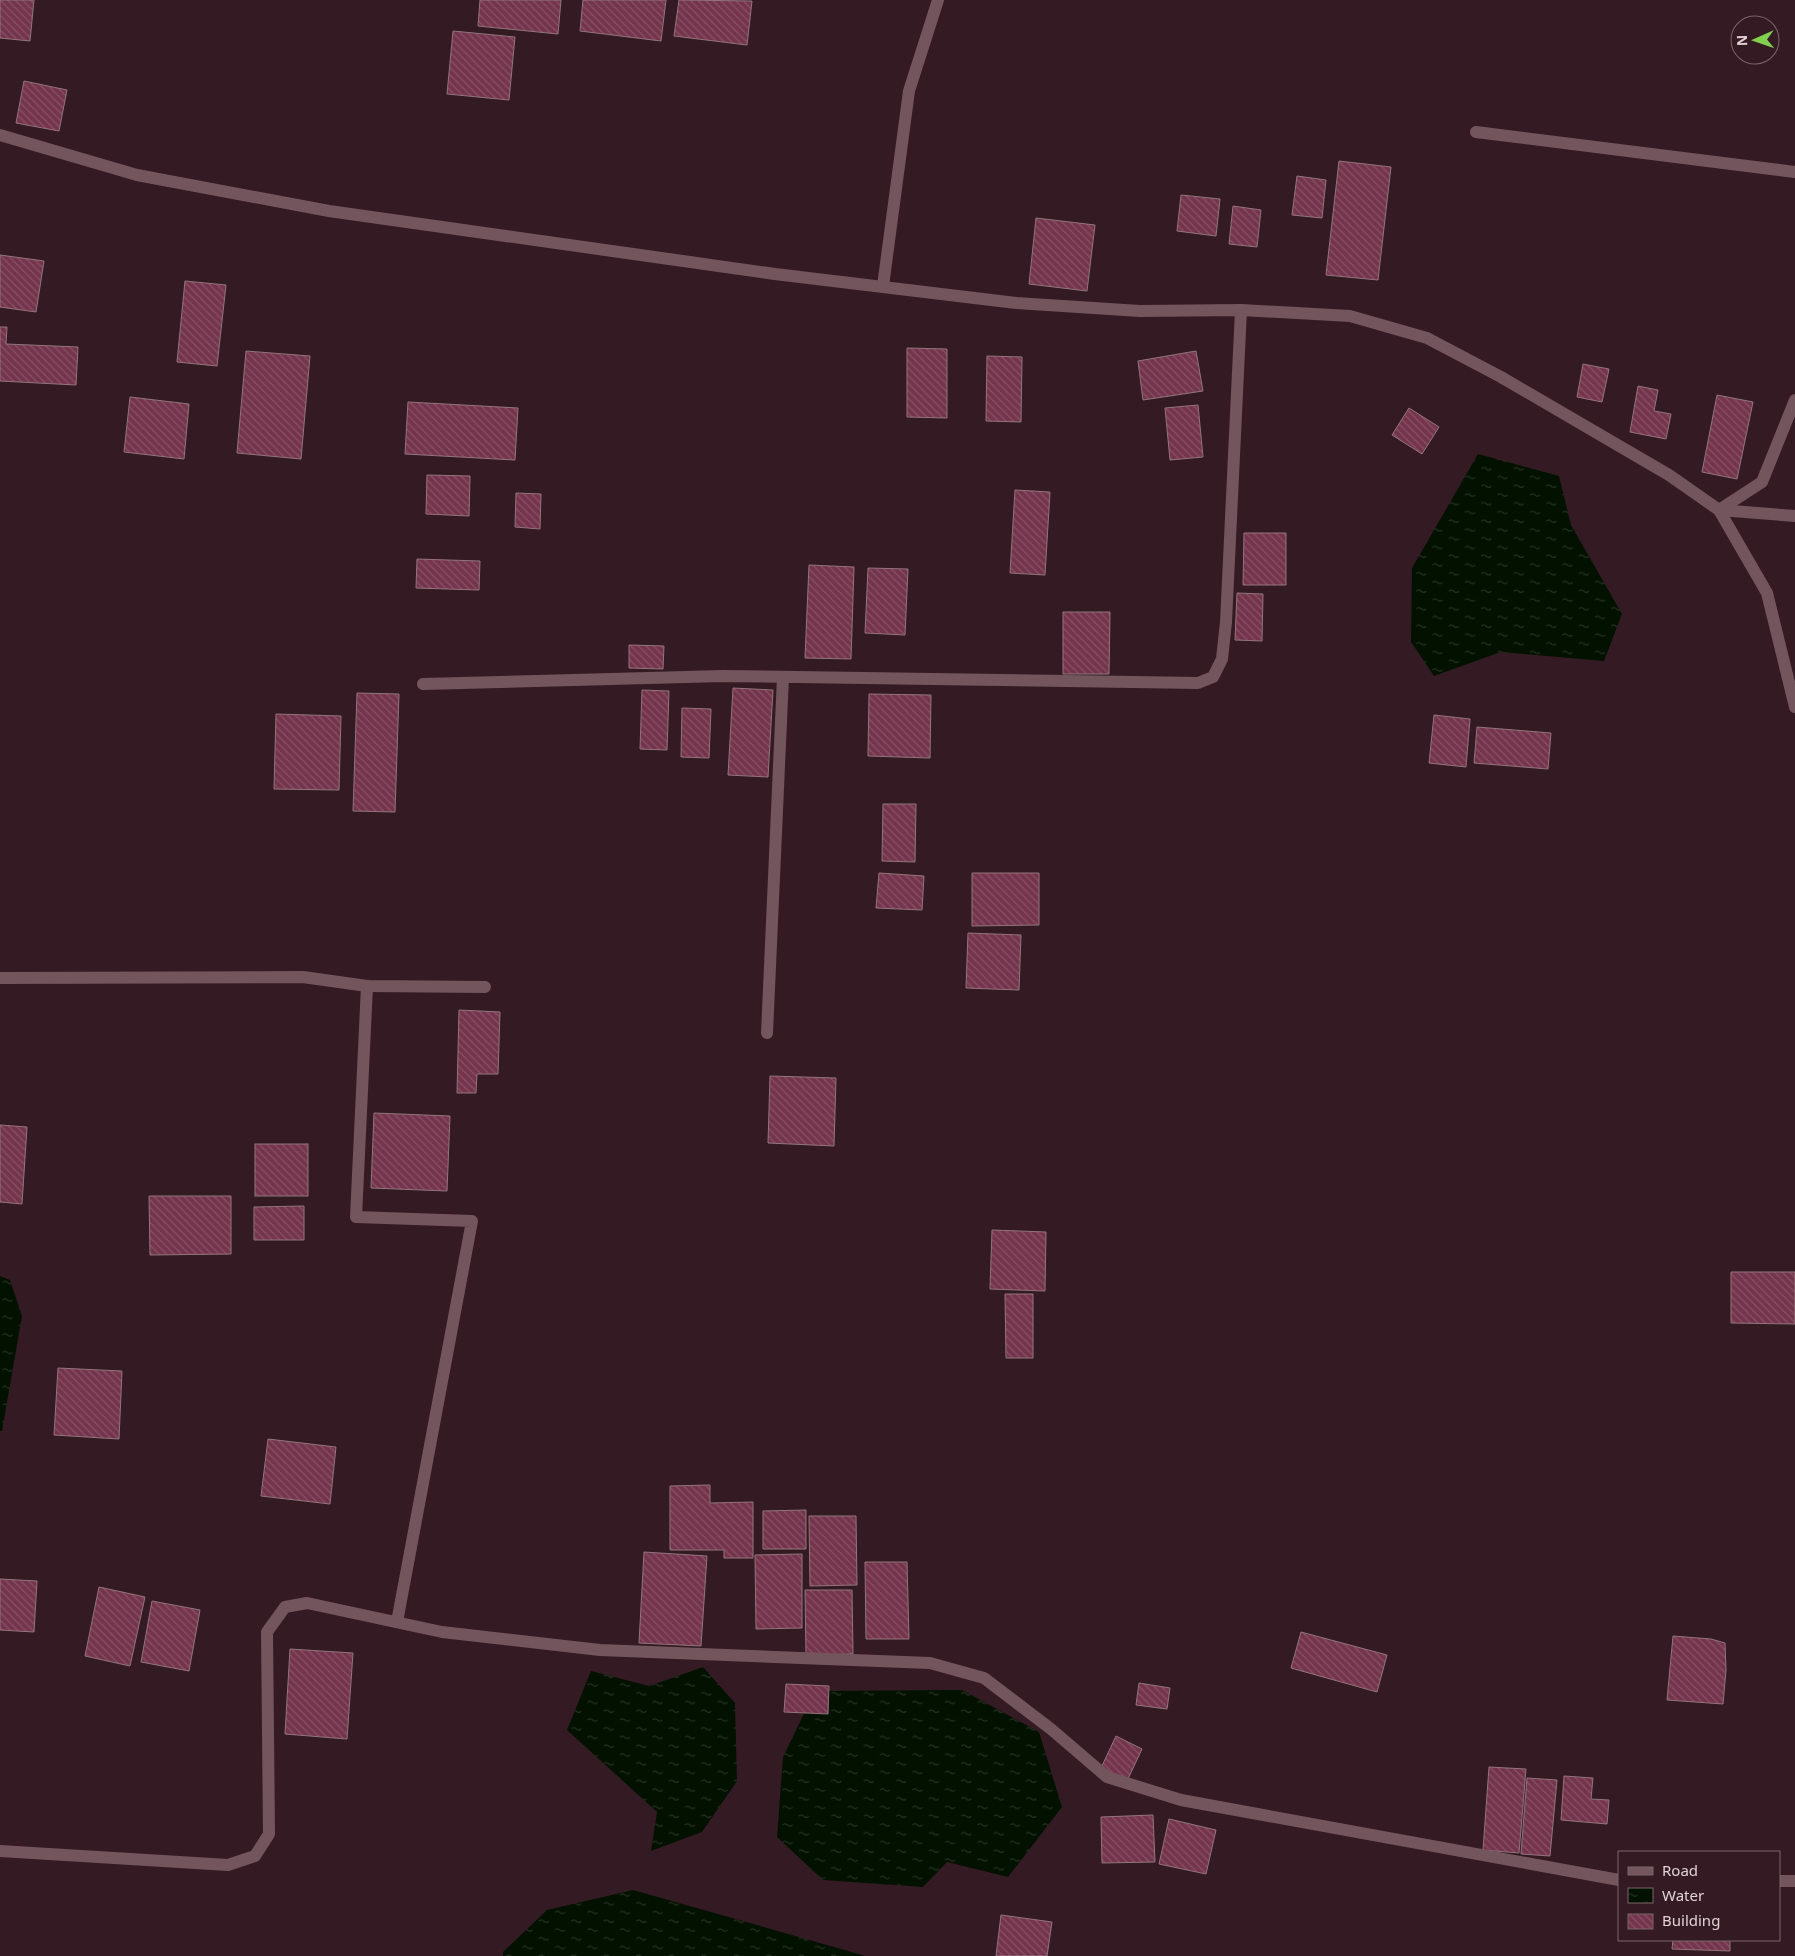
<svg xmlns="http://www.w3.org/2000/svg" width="1795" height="1956" font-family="'Noto Sans',sans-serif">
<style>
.water{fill:url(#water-ripples)}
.building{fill:url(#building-back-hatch);stroke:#93747d}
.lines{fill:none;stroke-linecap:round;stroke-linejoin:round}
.minor{stroke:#73555e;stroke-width:12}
</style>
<defs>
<pattern id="water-ripples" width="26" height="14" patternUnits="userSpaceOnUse" patternTransform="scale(1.25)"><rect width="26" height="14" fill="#031100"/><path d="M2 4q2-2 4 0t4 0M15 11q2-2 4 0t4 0" fill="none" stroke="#273324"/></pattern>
<pattern id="building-back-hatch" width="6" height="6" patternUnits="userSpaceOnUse" patternTransform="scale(1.25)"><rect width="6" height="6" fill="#74354c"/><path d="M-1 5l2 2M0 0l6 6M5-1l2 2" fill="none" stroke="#885165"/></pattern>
</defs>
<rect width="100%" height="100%" fill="#341b23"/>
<!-- water -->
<g class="water">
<path d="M1478 454 1559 476 1571 525 1622 614 1604 661 1501 652 1434 676 1411 642 1412 568Z"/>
<path d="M0 1276 10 1280 22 1316 2 1431H0Z"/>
<path d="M703 1667 735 1703 737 1781 702 1832 651 1851 657 1812 567 1730 591 1671 649 1686Z"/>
<path d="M962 1690 1039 1732 1062 1807 1008 1877 947 1862 923 1887 823 1880 777 1837 783 1757 815 1691Z"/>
<path d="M633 1890 866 1956H503V1952L547 1910Z"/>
</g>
<!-- building -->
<g class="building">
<path d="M0 0H34L30 41 0 38Z"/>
<path d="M480 0H561L558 34 478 26Z"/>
<path d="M583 0H666L661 41 580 31Z"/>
<path d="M679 0 752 1 747 45 674 36Z"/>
<path d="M453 31 515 37 509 100 447 94Z"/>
<path d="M24 81 67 90 59 131 16 123Z"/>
<path d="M1339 161 1391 167 1378 280 1326 275Z"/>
<path d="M1297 176 1326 180 1322 218 1292 215Z"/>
<path d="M1181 195 1220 199 1216 236 1177 231Z"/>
<path d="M1233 206 1261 210 1257 247 1229 244Z"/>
<path d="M1036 218 1095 225 1087 291 1029 284Z"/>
<path d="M0 255 44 261 36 312 0 307Z"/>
<path d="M185 281 226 285 217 366 177 362Z"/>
<path d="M0 327H7L6 344 78 347 76 385 0 381Z"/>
<path d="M907 348 947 349V418L907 417Z"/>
<path d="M246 351 310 356 301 459 237 453Z"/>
<path d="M1196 351 1203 391 1143 400 1138 361Z"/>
<path d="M987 356 1022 357 1021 422 986 421Z"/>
<path d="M1583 364 1609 369 1602 402 1577 397Z"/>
<path d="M1638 386 1658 390 1654 411 1671 414 1666 439 1630 432Z"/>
<path d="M1717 395 1753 402 1737 479 1702 472Z"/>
<path d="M130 397 189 404 184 459 124 452Z"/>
<path d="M408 402 518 408 515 460 405 454Z"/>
<path d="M1198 405 1203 457 1170 460 1165 408Z"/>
<path d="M1409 408 1439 427 1422 454 1392 435Z"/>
<path d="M427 475 470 476 469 516 426 514Z"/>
<path d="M1015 490 1050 492 1045 575 1010 573Z"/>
<path d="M516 493 541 494 540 529 515 527Z"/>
<path d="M1244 533H1286V585H1243Z"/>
<path d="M417 559 480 561 479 590 416 588Z"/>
<path d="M809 565 854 567 851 659 805 658Z"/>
<path d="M868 568 908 569 905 635 865 633Z"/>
<path d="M1237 593 1263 594 1262 641 1235 640Z"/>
<path d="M1063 612H1110L1109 674H1063Z"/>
<path d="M629 645 664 646 663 669 629 668Z"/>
<path d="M733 688 773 690 768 777 728 775Z"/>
<path d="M642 690 669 691 667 750 640 749Z"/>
<path d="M357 693 399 694 395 812 353 811Z"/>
<path d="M869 694 931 695 930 758 868 756Z"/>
<path d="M682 708 711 709 709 758 681 757Z"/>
<path d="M276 714 341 716 339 790 274 789Z"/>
<path d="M1434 715 1470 719 1466 767 1429 763Z"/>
<path d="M1477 727 1551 733 1548 769 1474 763Z"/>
<path d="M883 804H916L915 862 882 861Z"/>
<path d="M879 873 924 876 922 910 876 908Z"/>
<path d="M972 873H1039V925L972 926Z"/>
<path d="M968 933 1021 935 1019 990 966 988Z"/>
<path d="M459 1010 500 1012 498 1074H477L476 1093H457Z"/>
<path d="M770 1076 836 1078 834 1146 768 1143Z"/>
<path d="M374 1113 450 1116 447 1191 371 1188Z"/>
<path d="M0 1125 27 1127 22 1204 0 1202Z"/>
<rect x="255" y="1144" width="53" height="52"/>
<path d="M149 1196H231V1254L150 1255Z"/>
<path d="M304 1206V1240H254V1207Z"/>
<path d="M992 1230 1046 1232 1045 1291 990 1289Z"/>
<path d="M1731 1272H1795V1324L1731 1323Z"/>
<path d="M1005 1294H1033V1358H1006Z"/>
<path d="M58 1368 122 1371 119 1439 54 1435Z"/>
<path d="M268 1439 336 1447 330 1504 261 1496Z"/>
<path d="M710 1485V1503L753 1502V1558H724V1550H670V1486Z"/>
<path d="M806 1510V1549H763V1511Z"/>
<path d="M809 1516H856L857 1585 810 1586Z"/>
<path d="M644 1552 707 1556 701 1646 639 1643Z"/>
<path d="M802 1554V1628L756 1629 755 1555Z"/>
<path d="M865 1562H907L909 1639H866Z"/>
<path d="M0 1579 37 1581 34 1632 0 1630Z"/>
<path d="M99 1587 145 1597 130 1666 85 1656Z"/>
<path d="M805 1590H852L853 1654 806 1655Z"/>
<path d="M152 1601 200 1610 189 1671 141 1662Z"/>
<path d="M1301 1632 1387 1655 1377 1692 1291 1668Z"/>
<path d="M1673 1636 1711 1639 1725 1643 1726 1670 1723 1704 1667 1700Z"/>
<path d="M290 1649 353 1653 347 1739 285 1734Z"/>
<path d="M1139 1683 1170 1688 1167 1709 1136 1705Z"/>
<path d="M786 1684 829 1686 828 1714 784 1712Z"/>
<path d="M1116 1736 1142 1749 1127 1781 1101 1768Z"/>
<path d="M1489 1767 1526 1769 1519 1853 1483 1850Z"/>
<path d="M1564 1776 1593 1778 1591 1799 1609 1800 1607 1824 1561 1820Z"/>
<path d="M1527 1778 1557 1780 1550 1856 1521 1854Z"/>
<path d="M1153 1815 1155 1862 1102 1863 1101 1817Z"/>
<path d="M1169 1819 1216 1830 1206 1874 1159 1864Z"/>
<path d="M1001 1915 1052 1922 1047 1956H996Z"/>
<path d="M1673 1940H1730V1951L1672 1949Z"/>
</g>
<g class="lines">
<!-- minor -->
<g class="minor">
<path d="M1476 132 1795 172"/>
<path d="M0 135 137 175 329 211 775 274 1016 303 1140 311 1241 310 1350 316 1427 338 1501 377 1669 475 1719 510 1767 593 1795 707"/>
<path d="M883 286 909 91 938 0"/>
<path d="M1719 510 1762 482 1795 400"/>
<path d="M1719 510 1795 516"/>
<path d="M423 684 723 676 1198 683 1213 677 1222 659 1226 622 1241 310"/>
<path d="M0 978 303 977 367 986 485 987"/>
<path d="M367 986 356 1217 472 1221 397 1622"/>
<path d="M767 1033 783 677"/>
<path d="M0 1851 228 1865 255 1856 269 1834 267 1632 285 1607 307 1603 442 1632 600 1650 930 1663 984 1678 1051 1729 1107 1777 1181 1800 1619 1880"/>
<path d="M1779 1881H1795"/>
</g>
</g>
<!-- legend -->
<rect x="1618" y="1851" width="162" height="90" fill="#341b23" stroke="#7a646a"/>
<rect x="1628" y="1867" width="25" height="8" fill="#73555e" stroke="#7a646a"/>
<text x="1662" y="1876" font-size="15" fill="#e2d1d5">Road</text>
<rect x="1628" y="1888" width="25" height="15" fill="url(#water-ripples)" stroke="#7a646a"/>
<text x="1662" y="1901" font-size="15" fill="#e2d1d5">Water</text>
<rect x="1628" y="1914" width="25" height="15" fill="url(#building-back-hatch)" stroke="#7a646a"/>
<text x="1662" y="1926" font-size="15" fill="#e2d1d5">Building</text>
<!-- north arrow -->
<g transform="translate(1755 40) rotate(268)"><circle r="24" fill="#341b23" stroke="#7a646a"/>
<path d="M0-4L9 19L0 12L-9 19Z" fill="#83d04e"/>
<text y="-8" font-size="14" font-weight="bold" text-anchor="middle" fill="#e2d1d5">N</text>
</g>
</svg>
